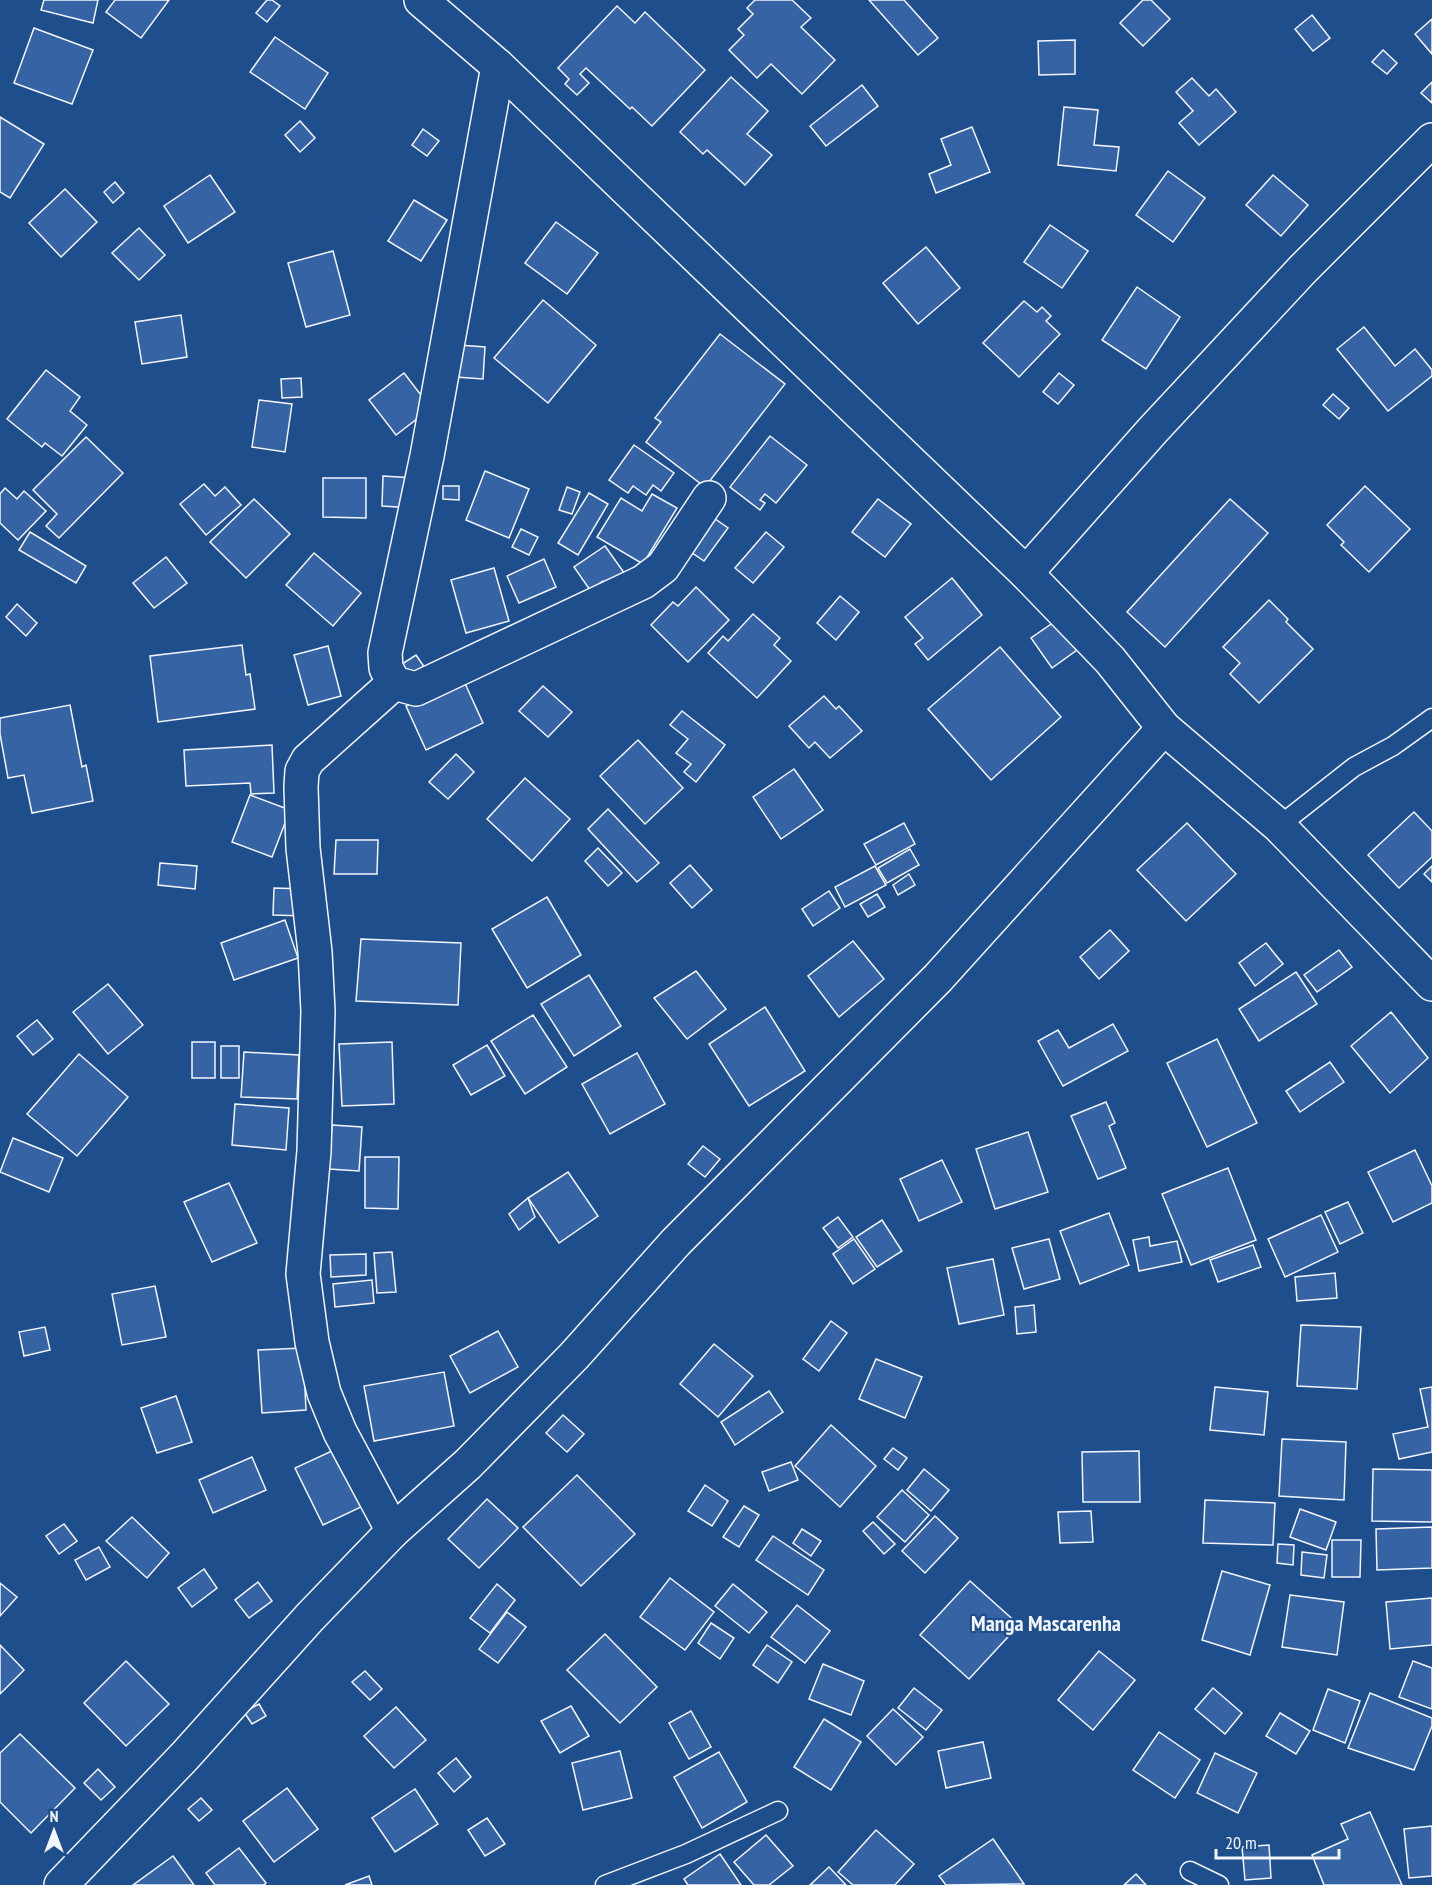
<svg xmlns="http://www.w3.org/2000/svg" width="1432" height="1885" font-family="'PT Sans Narrow',sans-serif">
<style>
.building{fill:#3563a3;stroke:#f2f6ff;stroke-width:1.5}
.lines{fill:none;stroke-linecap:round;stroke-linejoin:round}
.lane-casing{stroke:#f2f6ff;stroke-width:21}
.street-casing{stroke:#f2f6ff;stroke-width:36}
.lane{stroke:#1f4e8c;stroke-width:18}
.street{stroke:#1f4e8c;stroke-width:33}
.labels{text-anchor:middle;stroke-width:4.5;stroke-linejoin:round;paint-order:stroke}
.neighbourhood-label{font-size:22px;font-weight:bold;fill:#f2f6ff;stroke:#1f4e8c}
</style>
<rect width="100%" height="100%" fill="#1f4e8c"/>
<!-- building -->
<g class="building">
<path d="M44 0H98L93 23 41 10Z"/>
<path d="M115 0H169L141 38 106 12Z"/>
<path d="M267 0H272L280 6 267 22 256 13Z"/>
<path d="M755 0H792L811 18 801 27 835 60 802 94 771 64 757 78 729 50 744 35 738 29 753 14 747 8Z"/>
<path d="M869 0H904L938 38 918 55Z"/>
<path d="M1143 0H1151L1170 19 1143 46 1120 23Z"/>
<path d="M617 6 635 23 645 12 705 70 652 126 632 107 630 109 586 68 580 74 589 83 577 95 565 84 569 79 558 68Z"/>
<path d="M1312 15 1330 38 1313 51 1295 29Z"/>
<path d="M1432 19V54L1415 34Z"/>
<path d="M34 28 93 50 72 104 14 83Z"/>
<path d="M275 37 328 73 305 109 250 72Z"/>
<path d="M1075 40V74L1039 75 1038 41Z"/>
<path d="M1383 50 1397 63 1387 74 1372 62Z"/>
<path d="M731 77 768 111 747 134 772 155 745 185 707 150 703 154 680 132Z"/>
<path d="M1192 78 1209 96 1216 89 1236 112 1199 145 1179 123 1193 111 1176 92Z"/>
<path d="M1432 82V103L1421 93Z"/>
<path d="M862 85 878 106 826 146 810 126Z"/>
<path d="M1064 107 1098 110 1094 145 1119 147 1116 171 1058 165Z"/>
<path d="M0 117 44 144 10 198 0 192Z"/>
<path d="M300 121 315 138 300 152 285 135Z"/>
<path d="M972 127 990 172 936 193 929 174 951 165 941 139Z"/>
<path d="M423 129 439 141 427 156 412 145Z"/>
<path d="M1168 171 1205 198 1173 242 1136 215Z"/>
<path d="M210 175 235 212 188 243 164 206Z"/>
<path d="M1273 175 1308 205 1281 236 1246 205Z"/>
<path d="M115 182 124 193 113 203 104 192Z"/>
<path d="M65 189 97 222 61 257 29 223Z"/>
<path d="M414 200 447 220 421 261 388 241Z"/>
<path d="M556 222 598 253 567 294 525 263Z"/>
<path d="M1050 225 1088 251 1062 288 1024 262Z"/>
<path d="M139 228 165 255 139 280 112 253Z"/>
<path d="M926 247 960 288 918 324 883 283Z"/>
<path d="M333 251 350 315 306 327 288 263Z"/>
<path d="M1137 287 1180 317 1146 369 1102 340Z"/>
<path d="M543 300 596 345 548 403 494 358Z"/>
<path d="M1024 301 1037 312 1042 307 1051 316 1046 321 1060 334 1019 377 983 343Z"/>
<path d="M181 315 187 357 142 364 135 322Z"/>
<path d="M1364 327 1395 366 1415 349 1432 370V376L1388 411 1337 349Z"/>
<path d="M720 334 785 384 705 487 646 442 661 422 655 418Z"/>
<path d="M459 345 485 347 483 379 456 377Z"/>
<path d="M46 370 80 397 70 411 87 425 62 456 45 443 42 447 7 419Z"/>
<path d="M404 373 431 408 396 435 369 400Z"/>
<path d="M1059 373 1074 385 1058 404 1043 392Z"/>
<path d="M301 378 302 397 282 398 281 379Z"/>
<path d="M1333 394 1349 408 1339 419 1323 405Z"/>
<path d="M259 400 292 404 285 452 252 447Z"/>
<path d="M770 436 807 465 776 503 765 494 760 500 765 503 760 510 730 487Z"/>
<path d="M86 437 123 473 59 538 46 526 57 514 33 490Z"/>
<path d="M634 445 674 473 661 491 653 485 646 495 633 486 628 493 609 480Z"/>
<path d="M485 471 529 489 509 538 466 520Z"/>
<path d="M383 476 414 478 412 508 382 506Z"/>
<path d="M323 478H366V518L323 517Z"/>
<path d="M204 484 215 496 225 487 241 505 206 535 180 504Z"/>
<path d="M443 486H459V500L443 499Z"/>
<path d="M1365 486 1410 529 1369 572 1341 545 1344 542 1327 525Z"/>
<path d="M567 487 580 492 572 514 559 510Z"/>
<path d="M5 488 17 499 24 491 46 511 18 540 0 523V494Z"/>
<path d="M589 493 608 504 578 555 558 543Z"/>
<path d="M652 494 677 508 643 564 597 537 621 498 642 511Z"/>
<path d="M254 499 290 534 246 578 210 542Z"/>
<path d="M878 499 911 524 885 557 852 532Z"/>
<path d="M1230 499 1268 533 1165 647 1127 612Z"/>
<path d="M711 516 728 528 704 561 688 550Z"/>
<path d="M521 529 538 537 529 555 512 547Z"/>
<path d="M30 532 86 566 76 583 19 550Z"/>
<path d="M766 532 784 547 753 583 735 568Z"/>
<path d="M605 546 625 574 607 586 603 581 590 590 574 567Z"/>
<path d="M314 553 361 593 333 626 286 585Z"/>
<path d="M166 557 187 583 154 608 133 583Z"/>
<path d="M544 559 556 587 519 603 507 576Z"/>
<path d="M494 568 509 621 466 633 451 580Z"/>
<path d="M952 578 982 615 928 660 915 644 923 638 905 617Z"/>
<path d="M696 587 729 620 688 662 651 625 673 602 678 606Z"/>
<path d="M840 596 859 612 836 640 817 623Z"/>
<path d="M1269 600 1288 619 1286 622 1313 649 1259 703 1230 674 1240 663 1223 647Z"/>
<path d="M17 604 37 623 26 636 6 617Z"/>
<path d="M753 614 780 638 774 645 791 661 757 698 708 653 723 636 728 641Z"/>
<path d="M1057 620 1077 650 1052 668 1031 638Z"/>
<path d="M242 645 246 675 250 674 255 709 158 722 150 656Z"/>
<path d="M328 646 341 696 308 705 294 655Z"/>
<path d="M1000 647 1061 717 991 780 928 709Z"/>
<path d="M416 655 425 668 411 677 402 664Z"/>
<path d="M463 679 483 723 426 750 406 706Z"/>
<path d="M543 686 572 712 548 737 519 711Z"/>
<path d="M824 696 836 709 839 706 862 731 830 758 815 742 809 748 789 726Z"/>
<path d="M70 705 82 767 86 765 93 801 32 813 24 775 8 778 0 734V718Z"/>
<path d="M682 711 725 745 696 782 684 772 691 764 676 753 688 739 670 725Z"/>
<path d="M638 740 683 788 645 824 600 776Z"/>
<path d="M272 745 274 793 251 794 250 783 186 786 184 750Z"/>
<path d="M456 754 474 772 448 799 429 782Z"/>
<path d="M794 769 823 810 781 839 753 797Z"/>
<path d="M525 778 570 819 532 861 487 819Z"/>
<path d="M250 795 290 810 272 857 232 842Z"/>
<path d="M608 809 659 863 637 882 588 829Z"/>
<path d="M1414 812 1432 831V857L1399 888 1368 855Z"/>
<path d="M904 823 915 844 876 865 864 844Z"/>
<path d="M1187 823 1236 874 1186 921 1137 870Z"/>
<path d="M336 840H378L377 874H334Z"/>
<path d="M598 848 622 873 608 886 585 861Z"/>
<path d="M910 849 919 865 887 883 878 868Z"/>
<path d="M160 863 197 866 195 889 158 885Z"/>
<path d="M690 865 712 890 692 908 670 883Z"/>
<path d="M875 866 886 885 845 907 835 887Z"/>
<path d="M1432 866V882L1424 874Z"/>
<path d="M909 874 915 885 898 895 893 885Z"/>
<path d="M274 888 306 889V916L273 915Z"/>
<path d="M829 891 840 908 813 926 802 909Z"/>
<path d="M877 894 885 907 868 917 860 904Z"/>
<path d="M547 897 581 955 527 988 492 929Z"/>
<path d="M285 920 298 958 234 980 221 943Z"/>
<path d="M1110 930 1129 951 1099 979 1080 957Z"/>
<path d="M361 939 461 943 458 1005 356 1001Z"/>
<path d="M853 941 884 979 839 1017 808 976Z"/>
<path d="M1266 943 1283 964 1255 986 1239 963Z"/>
<path d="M1339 950 1352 967 1317 992 1304 975Z"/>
<path d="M696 971 726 1009 687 1039 654 998Z"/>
<path d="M1296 972 1317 1004 1259 1041 1239 1009Z"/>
<path d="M589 975 621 1026 574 1056 541 1004Z"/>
<path d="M108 984 143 1025 108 1054 73 1012Z"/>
<path d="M765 1007 805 1071 749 1106 709 1044Z"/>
<path d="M1391 1012 1428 1058 1390 1093 1351 1046Z"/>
<path d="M533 1015 567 1067 525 1094 491 1041Z"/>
<path d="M37 1020 53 1039 33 1055 17 1036Z"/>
<path d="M1113 1024 1128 1051 1063 1086 1038 1041 1058 1030 1069 1048Z"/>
<path d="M1217 1039 1257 1123 1207 1147 1167 1063Z"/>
<rect x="192" y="1042" width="23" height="36"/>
<path d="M392 1042 394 1104 342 1106 339 1044Z"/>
<path d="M487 1045 505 1076 471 1095 453 1065Z"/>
<rect x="221" y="1046" width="18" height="32"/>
<path d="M244 1052 299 1055 297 1099 241 1097Z"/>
<path d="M637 1053 665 1104 610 1134 582 1084Z"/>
<path d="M79 1054 128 1097 77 1156 27 1114Z"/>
<path d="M1330 1062 1344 1082 1300 1112 1286 1091Z"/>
<path d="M1106 1102 1115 1123 1109 1126 1126 1168 1098 1179 1071 1116Z"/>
<path d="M235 1104 289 1108 286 1150 232 1145Z"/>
<path d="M332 1125 362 1127 359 1171 329 1169Z"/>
<path d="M1028 1132 1048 1192 995 1209 976 1149Z"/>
<path d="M13 1138 63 1158 49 1192 0 1172Z"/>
<path d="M703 1146 720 1159 705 1177 688 1164Z"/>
<path d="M1415 1150 1432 1186V1203L1393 1222 1368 1172Z"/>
<path d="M365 1157H399L398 1209 365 1208Z"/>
<path d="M942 1160 962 1202 919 1221 900 1179Z"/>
<path d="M1228 1168 1256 1240 1191 1265 1162 1194Z"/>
<path d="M568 1172 598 1216 559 1243 528 1198Z"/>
<path d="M229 1183 257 1243 212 1262 184 1202Z"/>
<path d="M528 1198 535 1217 519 1230 509 1214Z"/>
<path d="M1348 1202 1363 1233 1340 1244 1325 1212Z"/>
<path d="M1109 1213 1129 1265 1080 1284 1060 1231Z"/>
<path d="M1321 1215 1338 1252 1285 1277 1268 1239Z"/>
<path d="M838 1217 853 1237 838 1248 823 1228Z"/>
<path d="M882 1220 902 1251 877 1267 856 1237Z"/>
<path d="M1149 1237 1150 1246 1177 1241 1182 1262 1139 1271 1133 1240Z"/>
<path d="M854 1239 875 1269 853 1284 833 1254Z"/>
<path d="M1049 1239 1060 1279 1024 1289 1012 1248Z"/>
<path d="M1253 1245 1261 1267 1218 1282 1210 1260Z"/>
<path d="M392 1252 396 1292 377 1293 374 1253Z"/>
<path d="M366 1254V1275L331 1277 330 1255Z"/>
<path d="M993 1259 1004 1315 959 1324 947 1268Z"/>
<path d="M1335 1273 1337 1298 1297 1301 1295 1277Z"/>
<path d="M372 1280 374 1303 335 1307 333 1284Z"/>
<path d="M155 1286 166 1337 122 1345 112 1294Z"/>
<path d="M1034 1305 1036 1332 1017 1334 1015 1307Z"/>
<path d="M831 1321 847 1333 819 1371 803 1359Z"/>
<path d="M1301 1325 1361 1327 1357 1389 1297 1386Z"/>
<path d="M45 1327 50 1350 24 1356 19 1332Z"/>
<path d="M498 1331 518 1367 470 1393 450 1356Z"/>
<path d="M714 1344 753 1376 718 1417 680 1384Z"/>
<path d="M303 1348 306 1410 262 1413 258 1350Z"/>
<path d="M876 1359 922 1377 905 1418 859 1399Z"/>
<path d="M444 1372 454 1426 374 1441 364 1386Z"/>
<path d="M1215 1387 1268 1392 1264 1435 1210 1430Z"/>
<path d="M1432 1387V1452L1399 1459 1393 1434 1428 1427 1420 1389Z"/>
<path d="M769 1391 783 1412 735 1445 721 1422Z"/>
<path d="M176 1396 192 1442 157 1453 141 1408Z"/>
<path d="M563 1415 584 1434 567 1452 546 1433Z"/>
<path d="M831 1425 876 1466 840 1507 795 1466Z"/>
<path d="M1282 1439 1346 1442 1344 1500 1279 1496Z"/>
<path d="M893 1448 907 1458 898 1470 884 1459Z"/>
<path d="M334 1450 361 1507 323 1525 295 1468Z"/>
<path d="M1139 1451 1140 1502H1083L1082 1452Z"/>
<path d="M252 1457 266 1490 213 1513 199 1480Z"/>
<path d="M791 1462 798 1480 769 1491 762 1472Z"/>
<path d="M924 1469 949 1490 931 1511 907 1490Z"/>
<path d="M1373 1469 1432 1470V1522L1372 1521Z"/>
<path d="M577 1475 635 1534 581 1586 523 1527Z"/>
<path d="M705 1485 728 1501 712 1526 688 1511Z"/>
<path d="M902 1490 929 1515 905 1542 877 1517Z"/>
<path d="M487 1499 518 1528 479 1568 448 1539Z"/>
<path d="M1205 1500 1275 1503 1273 1545 1203 1543Z"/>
<path d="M744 1506 759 1515 739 1547 723 1537Z"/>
<path d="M1300 1509 1336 1522 1326 1550 1290 1537Z"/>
<path d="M1091 1511 1093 1542 1060 1543 1058 1512Z"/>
<path d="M935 1516 958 1538 925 1573 902 1551Z"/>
<path d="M132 1517 169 1553 147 1578 106 1541Z"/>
<path d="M873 1522 895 1544 884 1554 863 1531Z"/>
<path d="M64 1524 77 1541 59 1554 46 1536Z"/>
<path d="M1432 1527V1568L1377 1570 1376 1529Z"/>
<path d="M802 1529 821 1541 811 1556 793 1543Z"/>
<path d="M773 1536 824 1570 808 1595 756 1560Z"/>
<path d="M1332 1540H1361L1360 1577H1332Z"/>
<path d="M1278 1544 1294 1545 1293 1565 1277 1563Z"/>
<path d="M99 1547 110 1567 86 1580 75 1560Z"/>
<path d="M1302 1552 1327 1555 1324 1578 1301 1575Z"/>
<path d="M204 1569 217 1588 192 1607 178 1588Z"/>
<path d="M1222 1571 1270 1585 1250 1655 1202 1640Z"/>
<path d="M670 1578 714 1612 685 1650 640 1617Z"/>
<path d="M970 1581 1019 1625 969 1679 920 1635Z"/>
<path d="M258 1582 272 1601 249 1618 235 1600Z"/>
<path d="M0 1583 17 1597 0 1616Z"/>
<path d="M497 1584 515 1600 490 1633 470 1618Z"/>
<path d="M733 1584 767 1612 749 1633 715 1606Z"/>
<path d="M1290 1595 1344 1602 1337 1655 1282 1647Z"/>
<path d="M1432 1598V1645L1390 1649 1386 1602Z"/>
<path d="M797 1605 830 1631 805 1663 771 1637Z"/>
<path d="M507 1612 526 1627 498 1663 479 1649Z"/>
<path d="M711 1623 734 1638 720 1659 698 1643Z"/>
<path d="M605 1634 657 1687 620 1723 567 1670Z"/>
<path d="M0 1645 24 1670 0 1694Z"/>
<path d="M767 1645 792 1662 778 1683 753 1665Z"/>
<path d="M1099 1651 1135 1680 1093 1730 1058 1700Z"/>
<path d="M126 1661 169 1704 126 1746 84 1703Z"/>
<path d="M1413 1661 1432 1668V1709L1399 1697Z"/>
<path d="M823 1664 864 1681 851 1715 809 1699Z"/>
<path d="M365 1671 382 1689 370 1700 352 1682Z"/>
<path d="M914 1688 942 1710 926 1730 898 1708Z"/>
<path d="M1213 1688 1242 1713 1225 1734 1195 1709Z"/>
<path d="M1328 1689 1360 1701 1345 1743 1313 1730Z"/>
<path d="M1370 1693 1432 1718V1726L1414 1770 1348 1748Z"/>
<path d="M259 1704 266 1716 252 1724 244 1712Z"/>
<path d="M571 1706 589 1736 560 1753 541 1721Z"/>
<path d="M396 1707 426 1740 394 1768 364 1736Z"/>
<path d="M893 1709 923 1737 896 1765 867 1736Z"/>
<path d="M691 1711 711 1747 689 1759 669 1723Z"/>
<path d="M1280 1713 1310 1731 1296 1754 1266 1736Z"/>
<path d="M824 1719 861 1742 831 1790 794 1767Z"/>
<path d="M1159 1732 1200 1760 1175 1798 1133 1770Z"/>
<path d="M20 1734 75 1788 31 1833 0 1802V1753Z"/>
<path d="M983 1742 991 1778 946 1788 938 1751Z"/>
<path d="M620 1751 632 1798 583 1810 572 1763Z"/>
<path d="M719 1752 747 1802 702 1828 674 1777Z"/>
<path d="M1215 1753 1257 1773 1238 1813 1197 1793Z"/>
<path d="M456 1758 471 1777 454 1792 438 1773Z"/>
<path d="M98 1769 115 1787 101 1800 84 1783Z"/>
<path d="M287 1788 318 1829 274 1862 243 1821Z"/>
<path d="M415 1789 438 1824 395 1852 372 1818Z"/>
<path d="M201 1798 212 1810 199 1821 188 1809Z"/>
<path d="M1370 1812 1402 1885H1324L1312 1855 1348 1839 1341 1824Z"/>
<path d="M487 1818 505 1844 485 1856 468 1830Z"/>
<path d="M1432 1826V1876L1409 1878 1404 1829Z"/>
<path d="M876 1830 914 1864 895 1885H853L838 1872Z"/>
<path d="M766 1835 793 1866 769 1885H754L734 1862Z"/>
<path d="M993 1839 1024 1884 946 1885 939 1876Z"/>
<path d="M1269 1845 1271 1878 1245 1880 1242 1847Z"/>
<path d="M239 1848 266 1883 264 1885H215L206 1873Z"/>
<path d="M720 1854 741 1885H688L684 1879Z"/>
<path d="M173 1856 194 1885H133Z"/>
<path d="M829 1867 846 1885H810Z"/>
<path d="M1136 1874 1146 1885H1124Z"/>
<path d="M369 1876 372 1885H345Z"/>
</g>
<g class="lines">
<defs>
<g id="lane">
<path d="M1279 826 1354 767 1393 746 1432 718"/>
<path d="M1190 1871 1219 1885"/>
<path d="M605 1885 686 1854 778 1811"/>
</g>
<g id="street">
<path d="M421 0 498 66 1026 573 1110 660 1164 728 1279 826 1432 984"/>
<path d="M498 66 427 456 385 653 386 668 394 683 416 689 643 582 663 567 709 498"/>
<path d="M1026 573 1153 430 1303 269 1432 140"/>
<path d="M393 1531 340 1432 324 1393 312 1342 303 1274 314 1151 318 1011 315 952 303 848 301 787 302 771 308 760 394 683"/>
<path d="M61 1885 184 1757 310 1617 393 1531 468 1464 574 1356 676 1242 938 978 1164 728"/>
</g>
</defs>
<!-- lane casing -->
<use href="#lane" class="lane-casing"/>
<!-- street casing -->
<use href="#street" class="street-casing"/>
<!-- lane -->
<use href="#lane" class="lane"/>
<!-- street -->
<use href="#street" class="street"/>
</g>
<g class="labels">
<!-- neighbourhood labels -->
<g class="neighbourhood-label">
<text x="1046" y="1631">Manga Mascarenha</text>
</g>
</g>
<!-- north arrow -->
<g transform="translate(54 1831)" stroke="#1f4e8c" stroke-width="4.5" paint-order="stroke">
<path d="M0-4.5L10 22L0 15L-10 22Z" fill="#f2f6ff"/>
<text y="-9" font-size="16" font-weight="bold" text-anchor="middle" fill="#f2f6ff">N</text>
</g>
<!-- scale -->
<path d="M1216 1849v9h123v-9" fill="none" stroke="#f2f6ff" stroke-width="3"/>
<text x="1225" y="1849" font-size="18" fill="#f2f6ff" stroke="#1f4e8c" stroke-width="4.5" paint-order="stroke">20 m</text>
</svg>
